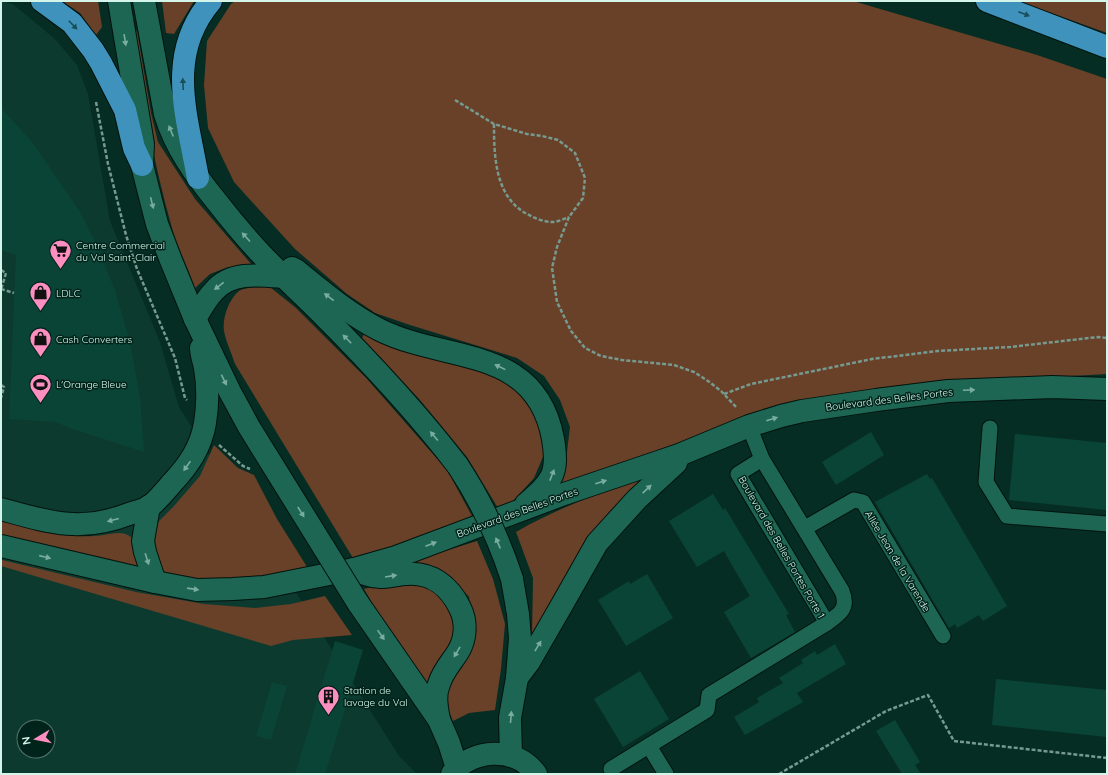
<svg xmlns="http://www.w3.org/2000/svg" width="1108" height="775" font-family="Quicksand,sans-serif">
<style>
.built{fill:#0c3a2f;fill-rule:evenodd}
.green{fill:#694128}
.building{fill:#0a4436}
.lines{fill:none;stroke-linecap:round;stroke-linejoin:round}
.street-casing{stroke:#01130d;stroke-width:17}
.secondary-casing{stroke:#01130d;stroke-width:24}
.highway-casing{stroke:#01130d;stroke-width:24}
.path{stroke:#769a8f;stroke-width:2.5;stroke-dasharray:4 2;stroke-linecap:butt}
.street{stroke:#1e6654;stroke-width:15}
.secondary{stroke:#1e6654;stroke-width:22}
.highway{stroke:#3f92bb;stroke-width:22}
.secondary-bridge-casing{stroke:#01130d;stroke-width:24;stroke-linecap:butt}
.path-bridge{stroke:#769a8f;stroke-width:2.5;stroke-dasharray:4 2;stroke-linecap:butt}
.secondary-bridge{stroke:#1e6654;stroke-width:22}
.oneway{fill:#194f5a}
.oneway2{fill:#79ae9f}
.labels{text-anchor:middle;stroke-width:3;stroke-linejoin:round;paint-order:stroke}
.poi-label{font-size:10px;fill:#d4f6ea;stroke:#00231a;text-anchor:start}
.street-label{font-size:10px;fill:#d4f6ea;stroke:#00231a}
</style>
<rect width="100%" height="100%" fill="#062d23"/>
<!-- built -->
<path class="built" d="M1 1 13 4 55 39 77 65 88 94 110 221 160 342 179 407 399 756 417 774H1ZM24 727H48V751H24Z"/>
<!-- green -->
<g class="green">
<path d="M62 1H98L102 27 96 35 80 13Z"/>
<path d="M162 1H194L174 34 166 33Z"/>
<path d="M235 1H853L1037 55 1107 79V374L921 384 730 424 558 486 566 460 570 427 560 400 544 376 517 358 410 325 375 313 347 294 295 249 234 182 208 128 204 85 207 41 231 4Z"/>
<path d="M1018 1H1107V33Z"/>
<path d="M137 31 151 113 158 142 195 199 252 265 228 267 210 274 195 288C188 268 178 248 172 228 154 164 142 98 131 33Z"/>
<path d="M270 287 296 308 367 379 447 470 472 516 397 552 356 563 235 364C232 354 226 342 224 331 222 318 229 299 239 291 245 287 262 287 270 287Z"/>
<path d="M364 334 504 376 542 418 545 452 534 478 512 502 498 508 467 457 420 400 362 338Z"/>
<path d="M214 445 238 468 254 475 277 519 309 570 262 577 218 579 177 578 162 571 155 555 154 536 159 521 174 506 200 476Z"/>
<path d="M655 473 532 637 533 578 516 532C561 506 606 491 655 473Z"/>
<path d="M1 520C32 529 62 538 94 536 108 536 121 528 132 538L134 551 140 570 1 537Z"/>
<path d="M477 541 493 579 505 624 501 669 495 710 469 713 453 721 447 706 444 689 473 622 469 597 450 576 424 565 403 564Z"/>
<path d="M2 560 136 592 204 604 255 608 291 604 325 596 352 635 293 640 271 646 1 566Z"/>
<path d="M397 581 422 584 440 594 453 613V635L443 656 430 674 426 695 364 589Z"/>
</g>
<!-- building -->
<g class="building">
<path d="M1 108 32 142 80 212 94 239 115 290 130 343 140 397 144 452 69 428 56 422 9 419 16 255 1 250Z"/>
<path d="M871 432 884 455 836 485 822 462Z"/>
<path d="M1015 434 1107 443V510L1009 500Z"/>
<path d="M927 474 930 479 932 478 1007 606 983 621 979 615 957 628 955 624 949 628 875 502Z"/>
<path d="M713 494 723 510 725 508 789 614 786 615 795 632 751 658 724 612 750 596 733 567 724 551 697 567 669 521Z"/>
<path d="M647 574 673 618 626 646 598 600 629 581 630 584Z"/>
<path d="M335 641 363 650 331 755 325 774H295Z"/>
<path d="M835 644 846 664 797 693 803 702 745 735 734 717 759 702 757 698 783 683 779 678 803 663 801 660 815 651 817 655Z"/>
<path d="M640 671 669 719 623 747 594 699Z"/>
<path d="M996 679 1107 690V737L992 725Z"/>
<path d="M272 682 287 686 271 740 256 736Z"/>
<path d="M895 720 920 762 915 765 921 774H902L876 731Z"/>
</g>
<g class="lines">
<defs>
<g id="street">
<path d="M990 428 986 482 1007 516 1107 524"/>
<path d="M762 459 738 474 827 623"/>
<path d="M805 528 854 500 863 502 943 636"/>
<path d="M649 746 666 774"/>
<path d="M611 769 707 710 709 695 827 623C840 614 849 608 842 591L762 459 749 426"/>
</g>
<g id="secondary">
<path d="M119 1 143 144 142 165 157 224 170 258 195 319 230 392 249 427 324 548"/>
<path d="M144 1 165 114C175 147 195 175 217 202 231 220 246 238 262 255 280 274 300 292 318 310 368 360 416 411 458 466"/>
<path d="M292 268 296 270C323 292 349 314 380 330 447 363 536 345 553 439 559 475 552 481 526 504"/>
<path d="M195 319C201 309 206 299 214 291 231 271 260 275 283 277"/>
<path d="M149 506 143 541 145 552 155 582"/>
<path d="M1 509C48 522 80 533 129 514 135 512 143 510 149 507 156 502 166 490 172 483 189 465 201 447 205 423 208 405 208 386 205 368 204 361 201 355 201 348"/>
<path d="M1 546 155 582 197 590 233 589 264 587 354 569 396 557 564 494 679 455 749 426 781 416 802 411 876 400 948 391 1052 387 1107 389"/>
<path d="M354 569C362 573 370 577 380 577 389 578 398 574 407 574 432 572 450 587 460 608 467 622 466 639 458 652 451 663 443 671 439 684 434 696 437 708 439 720"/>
<path d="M358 603 439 720 449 743 457 768"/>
<path d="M517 678 529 662 563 603 597 543 637 499 676 463 678 457"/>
<path d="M511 756 510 718 517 678 520 638 518 614 512 579"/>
<path d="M452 774C472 748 516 746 536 774"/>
</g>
<g id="highway">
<path d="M42 1 72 23 93 50 101 63 125 110 134 148 142 165"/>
<path d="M987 1 1107 47"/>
<path d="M198 178C187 115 165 55 211 1"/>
</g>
</defs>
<!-- street casing -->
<use href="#street" class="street-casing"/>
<!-- secondary casing -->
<use href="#secondary" class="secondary-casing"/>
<!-- highway casing -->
<use href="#highway" class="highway-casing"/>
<!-- path -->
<g class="path">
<path d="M455 100 494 124 527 134 542 136 558 140 575 153 585 178 583 198 569 217 557 247 552 268 557 302 571 331 585 348 601 356 622 360 674 365 694 372 708 381 721 391 737 408"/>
<path d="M96 102 108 164 126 235 137 269 175 358 185 398 187 400"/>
<path d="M494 124C494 158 495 200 531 216 537 219 545 222 552 222 557 222 564 219 569 217"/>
<path d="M1 270 6 273 1 290"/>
<path d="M1 385 4 387 1 398"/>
<path d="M724 394 751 384 872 359 938 351 1010 347 1098 337 1107 338"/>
<path d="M219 445 243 466 250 469"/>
<path d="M779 774 886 711 928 695 954 741 1107 758"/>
</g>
<!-- street -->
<use href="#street" class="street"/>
<!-- secondary -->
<use href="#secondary" class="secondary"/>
<!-- highway -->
<use href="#highway" class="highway"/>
<defs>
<g id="secondary-bridge">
<path d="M458 466C481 501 499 539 512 579"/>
<path d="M324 548 358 603"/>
</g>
</defs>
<!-- secondary-bridge casing -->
<use href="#secondary-bridge" class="secondary-bridge-casing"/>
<!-- path-bridge -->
<path class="path-bridge" d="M1 289 14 293"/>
<!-- secondary-bridge -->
<use href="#secondary-bridge" class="secondary-bridge"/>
</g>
<!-- one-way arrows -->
<defs><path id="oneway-solid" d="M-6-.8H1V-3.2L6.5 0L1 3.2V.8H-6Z"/></defs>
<g class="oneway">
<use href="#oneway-solid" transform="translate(1024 14) rotate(21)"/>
<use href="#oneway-solid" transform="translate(73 25) rotate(46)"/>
<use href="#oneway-solid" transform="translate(183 84) rotate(-92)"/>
</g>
<g class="oneway2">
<use href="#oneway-solid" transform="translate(125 40) rotate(81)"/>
<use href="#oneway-solid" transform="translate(171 131) rotate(-112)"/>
<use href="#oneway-solid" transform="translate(152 203) rotate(76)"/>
<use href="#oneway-solid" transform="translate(246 237) rotate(-132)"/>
<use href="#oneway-solid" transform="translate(219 286) rotate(142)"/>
<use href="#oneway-solid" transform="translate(329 297) rotate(-143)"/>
<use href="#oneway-solid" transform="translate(347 339) rotate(-135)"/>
<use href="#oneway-solid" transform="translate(500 367) rotate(-154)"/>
<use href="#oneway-solid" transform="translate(224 380) rotate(64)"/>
<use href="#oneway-solid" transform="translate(969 390) rotate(-3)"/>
<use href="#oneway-solid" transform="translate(772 419) rotate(-18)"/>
<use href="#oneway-solid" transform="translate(434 436) rotate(-130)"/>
<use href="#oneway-solid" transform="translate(187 466) rotate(125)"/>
<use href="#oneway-solid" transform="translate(552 475) rotate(-69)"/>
<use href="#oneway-solid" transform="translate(601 482) rotate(-18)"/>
<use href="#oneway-solid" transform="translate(647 489) rotate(-43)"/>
<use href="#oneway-solid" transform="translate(301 512) rotate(58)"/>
<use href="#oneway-solid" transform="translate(113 520) rotate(165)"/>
<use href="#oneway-solid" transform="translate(498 543) rotate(-113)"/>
<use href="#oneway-solid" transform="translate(431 544) rotate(-21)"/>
<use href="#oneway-solid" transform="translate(45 557) rotate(13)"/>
<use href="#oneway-solid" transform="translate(147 559) rotate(72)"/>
<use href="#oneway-solid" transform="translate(391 576) rotate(-9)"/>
<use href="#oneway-solid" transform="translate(193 589) rotate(8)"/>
<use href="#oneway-solid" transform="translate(381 635) rotate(55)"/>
<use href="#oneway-solid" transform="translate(538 646) rotate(-59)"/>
<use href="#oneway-solid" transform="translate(457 652) rotate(121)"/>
<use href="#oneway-solid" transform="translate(511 717) rotate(-85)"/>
</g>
<!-- icons -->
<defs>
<symbol id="supermarket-pin" viewBox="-11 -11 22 30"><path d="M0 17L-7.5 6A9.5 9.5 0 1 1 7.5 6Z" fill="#fd8ec0" stroke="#00231a"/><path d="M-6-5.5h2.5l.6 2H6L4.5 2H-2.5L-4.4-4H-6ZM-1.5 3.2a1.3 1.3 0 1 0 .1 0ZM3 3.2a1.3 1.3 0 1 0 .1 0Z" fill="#111"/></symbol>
<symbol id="shop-pin" viewBox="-11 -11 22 30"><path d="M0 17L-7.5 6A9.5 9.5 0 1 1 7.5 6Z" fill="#fd8ec0" stroke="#00231a"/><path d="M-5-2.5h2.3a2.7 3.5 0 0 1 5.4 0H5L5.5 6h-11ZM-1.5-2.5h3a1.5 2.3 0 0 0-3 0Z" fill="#111"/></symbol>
<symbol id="stadium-pin" viewBox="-11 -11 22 30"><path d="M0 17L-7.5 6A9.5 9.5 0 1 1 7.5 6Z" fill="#fd8ec0" stroke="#00231a"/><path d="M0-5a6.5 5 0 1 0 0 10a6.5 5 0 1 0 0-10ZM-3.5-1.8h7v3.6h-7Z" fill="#111"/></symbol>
<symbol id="building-pin" viewBox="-11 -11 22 30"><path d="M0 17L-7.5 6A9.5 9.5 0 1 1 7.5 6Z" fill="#fd8ec0" stroke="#00231a"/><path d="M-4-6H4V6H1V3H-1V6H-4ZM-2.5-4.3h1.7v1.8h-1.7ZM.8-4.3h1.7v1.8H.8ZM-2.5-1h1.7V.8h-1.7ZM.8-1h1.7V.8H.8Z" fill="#111"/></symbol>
</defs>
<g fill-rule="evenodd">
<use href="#supermarket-pin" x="48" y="238" width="25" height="34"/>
<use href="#shop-pin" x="28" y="280" width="25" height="34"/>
<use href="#shop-pin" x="28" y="326" width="25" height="34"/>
<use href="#stadium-pin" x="28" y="372" width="25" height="34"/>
<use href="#building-pin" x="316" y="684" width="25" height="34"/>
</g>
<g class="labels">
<!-- poi labels -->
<g class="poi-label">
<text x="76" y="249">Centre Commercial<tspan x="76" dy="12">du Val Saint-Clair</tspan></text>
<text x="56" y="297">LDLC</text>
<text x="56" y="343">Cash Converters</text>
<text x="56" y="388">L'Orange Bleue</text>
<text x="344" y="694">Station de<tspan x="344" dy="12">lavage du Val</tspan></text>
</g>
<!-- street labels -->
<g class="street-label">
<text transform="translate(889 399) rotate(-7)" y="4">Boulevard des Belles Portes</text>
<text transform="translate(517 512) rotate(-20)" y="4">Boulevard des Belles Portes</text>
<text transform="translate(782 547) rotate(60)" y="4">Boulevard des Belles Portes Porte 1</text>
<text transform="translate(898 561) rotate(59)" y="4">Allée Jean de la Varende</text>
</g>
</g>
<!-- border -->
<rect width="1108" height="775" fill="none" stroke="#d4f6ea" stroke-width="4"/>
<!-- north arrow -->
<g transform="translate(36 739) rotate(260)"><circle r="19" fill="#00231a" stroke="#55776d"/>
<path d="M0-3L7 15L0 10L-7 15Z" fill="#fd8ec0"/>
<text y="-6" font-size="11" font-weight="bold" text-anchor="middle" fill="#d4f6ea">N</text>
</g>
</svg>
